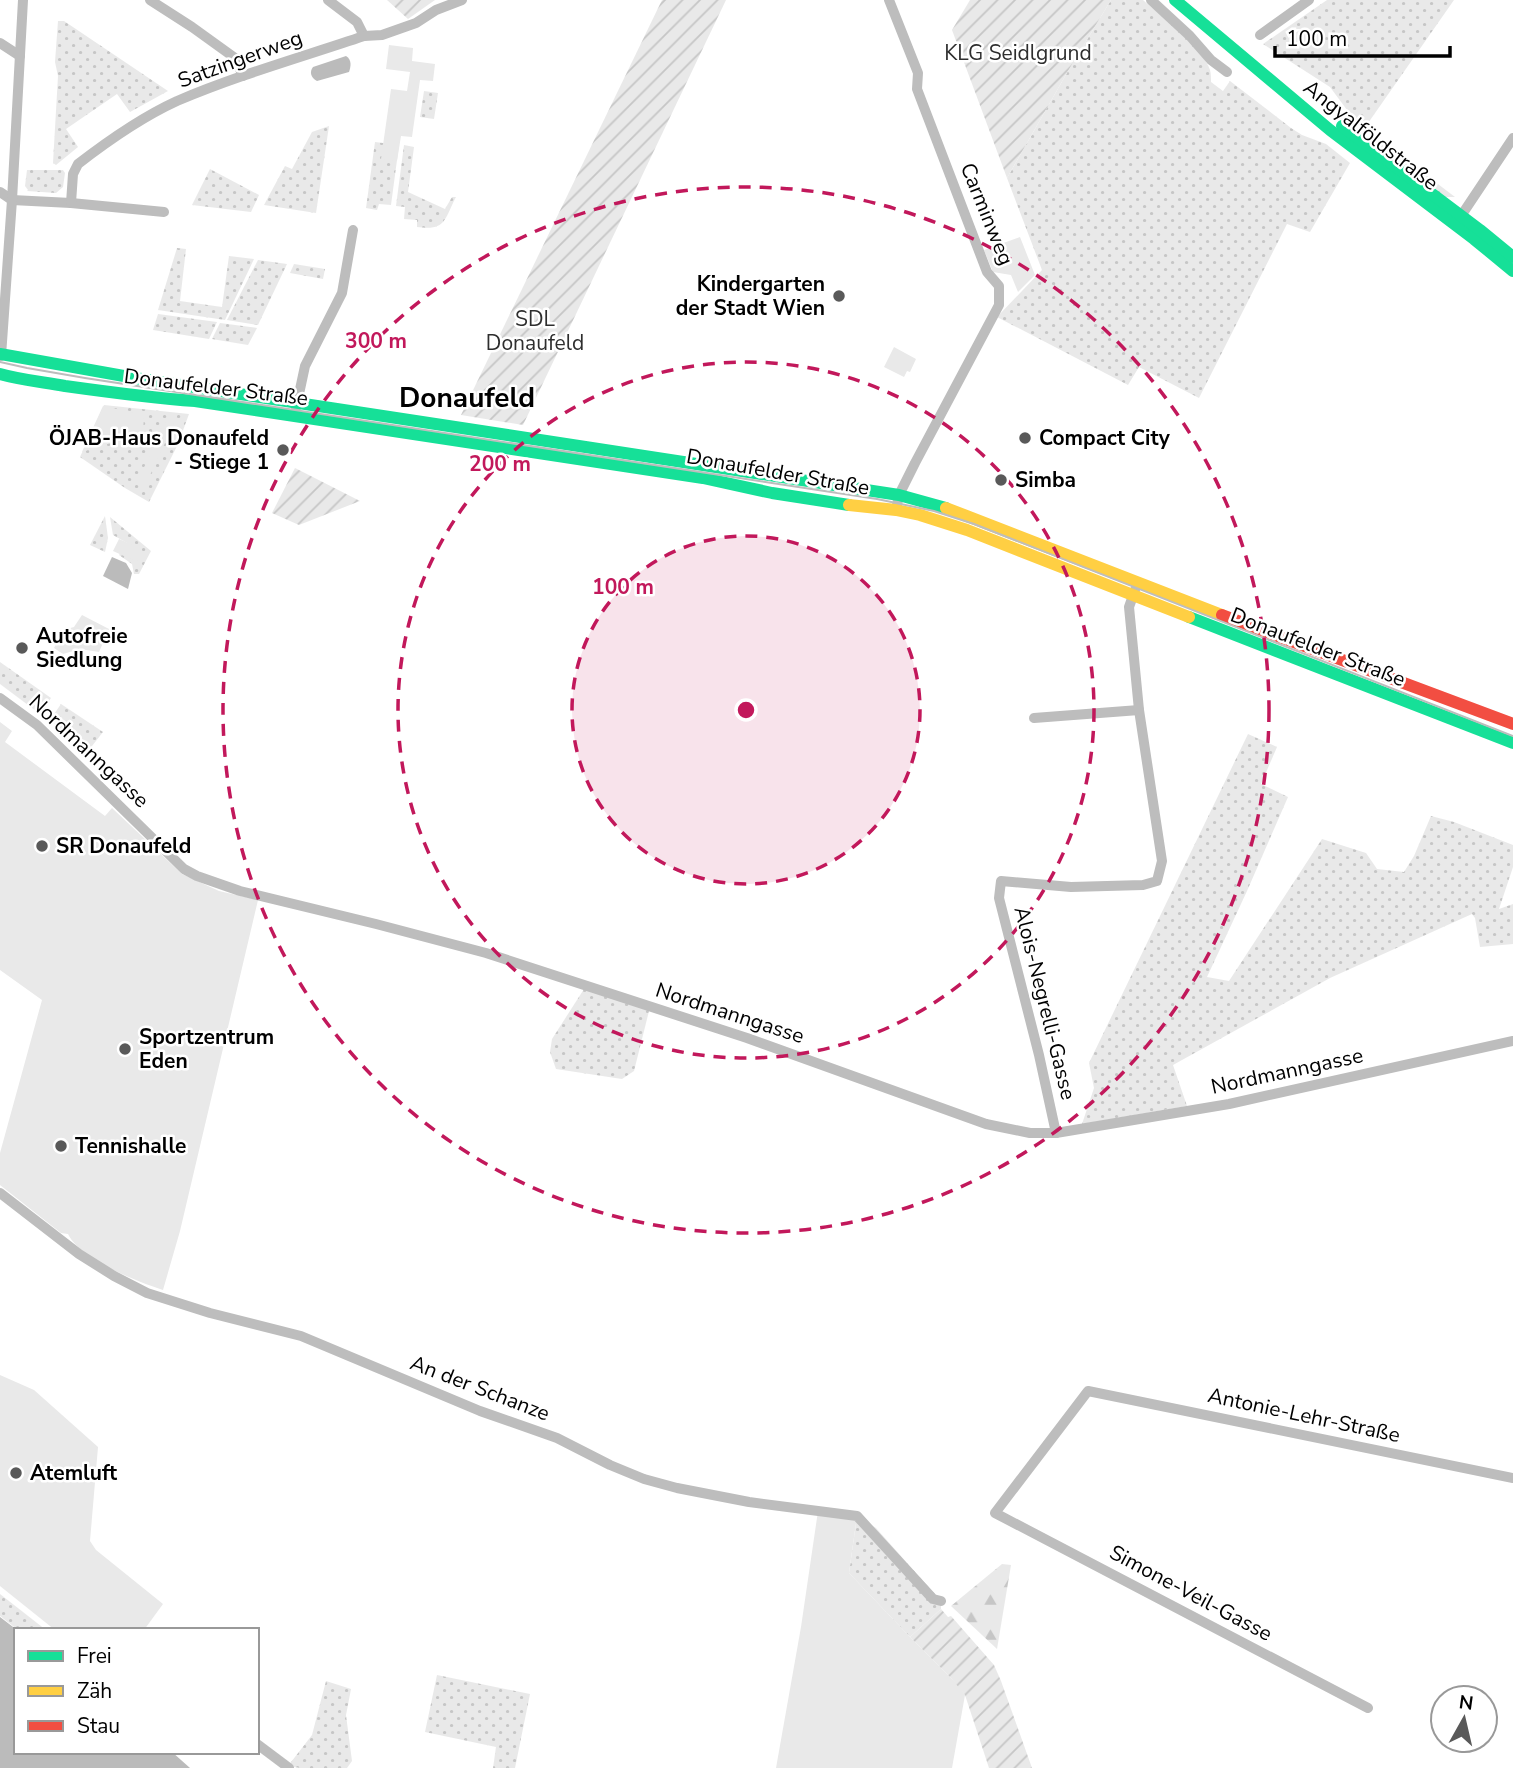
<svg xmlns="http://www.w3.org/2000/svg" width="1513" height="1768" font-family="'Nunito Sans',sans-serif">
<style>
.grass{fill:url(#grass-dots)}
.forest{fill:url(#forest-firs)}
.park{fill:#e9e9e9}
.garden{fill:url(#garden-furrows)}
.water{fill:#bbb}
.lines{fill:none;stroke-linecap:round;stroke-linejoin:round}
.street{stroke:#bdbdbd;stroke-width:10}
.fast{stroke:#16e098;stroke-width:12}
.slow{stroke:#ffcf43;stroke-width:12}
.jam{stroke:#f24e42;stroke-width:12}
.tram{stroke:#bdbdbd;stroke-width:2}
.ring{fill:none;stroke:#c2185b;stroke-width:3.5;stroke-dasharray:12 9}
.poi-dot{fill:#595959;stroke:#fff;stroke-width:2.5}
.labels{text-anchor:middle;stroke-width:5;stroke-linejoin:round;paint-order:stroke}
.park-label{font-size:21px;fill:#2e2e2e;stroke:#fff}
.street-label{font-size:21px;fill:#000;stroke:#fff}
.poi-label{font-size:21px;font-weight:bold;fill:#000;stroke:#fff;text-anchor:start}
.district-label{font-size:28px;font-weight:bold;fill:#000;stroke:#fff}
.centre{fill:#c2185b;stroke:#fff;stroke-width:3.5}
.ring-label{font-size:21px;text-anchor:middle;font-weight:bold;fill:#c2185b;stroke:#fff;stroke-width:5;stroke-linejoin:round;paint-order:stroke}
</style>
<defs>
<pattern id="grass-dots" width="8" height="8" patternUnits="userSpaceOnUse" patternTransform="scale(1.75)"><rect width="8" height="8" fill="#e9e9e9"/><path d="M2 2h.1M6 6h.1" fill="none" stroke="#c6c6c6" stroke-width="1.8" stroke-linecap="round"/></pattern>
<pattern id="forest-firs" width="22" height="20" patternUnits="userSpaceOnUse" patternTransform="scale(1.75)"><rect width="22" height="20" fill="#e9e9e9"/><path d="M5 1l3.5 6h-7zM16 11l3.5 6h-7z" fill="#c6c6c6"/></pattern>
<pattern id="garden-furrows" width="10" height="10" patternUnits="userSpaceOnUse" patternTransform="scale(1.75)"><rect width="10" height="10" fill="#e9e9e9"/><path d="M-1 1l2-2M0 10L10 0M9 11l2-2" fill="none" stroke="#c6c6c6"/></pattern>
</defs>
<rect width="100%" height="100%" fill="#fff"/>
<!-- grass -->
<g class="grass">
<path d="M1111 0H1143C1159 14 1205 51 1210 70 1211 74 1211 78 1211 82L1223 91 1230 81 1291 128 1302 135 1326 144 1350 163 1310 232 1287 224 1199 398 1139 367 1128 385 997 317 1042 270 1007 178 1068 71Z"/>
<path d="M1327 0H1454L1366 126 1350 114 1330 87 1263 44Z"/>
<path d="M58 21H64L168 91 130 112 117 94 66 129 78 147 56 165 53 163 58 76 55 62Z"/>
<path d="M424 91 438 93 434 119 420 117Z"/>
<path d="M329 126 316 213 264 205 285 166 292 169 312 132Z"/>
<path d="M375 142 399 145 391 205 379 204 377 210 366 208Z"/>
<path d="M1380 144 1396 152 1455 197H1445L1377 146Z"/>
<path d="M404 145 414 147 408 192 445 209 452 197H456C444 220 446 231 417 227V220L404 219 405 207 396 206Z"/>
<path d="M210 169 259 195 251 212 192 205Z"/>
<path d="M27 170H63L65 173 63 187 56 193 27 191 28 190 25 186Z"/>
<path d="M177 248 186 249 180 301 222 307 229 256 254 259 225 320 158 310Z"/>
<path d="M258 260 287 264 258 325 227 320Z"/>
<path d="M294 264 325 269 323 279 290 273Z"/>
<path d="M158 314 217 322 209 339 153 330Z"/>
<path d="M220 323 257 328 248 345 212 339Z"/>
<path d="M104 405 189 414 178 444 149 502 125 488 80 457Z"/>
<path d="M105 516 108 538 105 552 90 545Z"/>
<path d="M110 517 151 551 139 574H134L132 564 119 555 127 543 113 535Z"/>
<path d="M0 662 51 698 40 714 0 684Z"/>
<path d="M61 704 103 732 85 755 50 720Z"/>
<path d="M1248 734 1277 747 1261 784 1288 797 1247 891 1207 977 1229 981 1322 839 1366 853 1377 869 1404 872 1414 856 1431 816 1454 822 1513 845V867L1499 909 1513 904V944L1480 947 1475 918 1472 914 1330 978 1173 1065 1187 1106 1082 1124 1094 1088 1089 1063Z"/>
<path d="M584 989 650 1007 634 1071 622 1079 556 1069 550 1052 552 1039Z"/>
<path d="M857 1516 876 1528 941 1601V1609L910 1637 849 1573Z"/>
<path d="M0 1594 46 1630H18L0 1616Z"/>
<path d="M437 1675 530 1694 515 1768H493L496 1747 425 1732Z"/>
<path d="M326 1681 351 1689 346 1715 352 1761 347 1768H300L288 1766 312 1735Z"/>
</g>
<!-- forest -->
<path class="forest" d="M1002 1564 1011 1565 997 1649 951 1606Z"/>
<!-- park -->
<g class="park">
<path d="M389 45 413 48 412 61 435 64 433 81 420 80 412 137 401 136 397 161 381 159 391 89 407 91 410 72 386 69Z"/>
<path d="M1020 237 1035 275 1018 292 1011 275 993 272 984 250Z"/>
<path d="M894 347 916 359 910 372 907 371 904 377 884 367Z"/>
<path d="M103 406 144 415 143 433 82 452Z"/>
<path d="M169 415 177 417 146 484 138 480Z"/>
<path d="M119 539 142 549 137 562 113 551Z"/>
<path d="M82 615 109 629 99 652 80 649 63 654 54 648 63 630 74 627Z"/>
<path d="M0 722 12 731 5 742 105 816 112 808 182 874 219 891 258 900 180 1231 163 1290C136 1281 81 1260 68 1234L61 1233 0 1185V1153L42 1000 0 970Z"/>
<path d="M0 1375 34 1390 98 1447 90 1541 96 1550 163 1604 144 1630H55L0 1586Z"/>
<path d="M818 1511 857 1516 849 1573 910 1637 960 1687 965 1695 952 1768H776L801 1627Z"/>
</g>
<!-- garden -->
<g class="garden">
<path d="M387 0H435L408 19Z"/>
<path d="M662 0H726L523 425 461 415Z"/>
<path d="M970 0H1111L1068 71 1007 178 952 30Z"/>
<path d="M295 468 360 501 299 525 272 513Z"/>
<path d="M941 1609 948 1617 951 1616 994 1665 1001 1681 1032 1768H989L965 1695 951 1678 910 1637Z"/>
</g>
<!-- water -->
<g class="water">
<path d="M346 56C352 60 351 66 349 72L317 81C311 78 309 72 313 67Z"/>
<path d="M112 557 126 563 132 573 128 589 103 576Z"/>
<path d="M0 1617 17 1630 16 1752H172L190 1768H0Z"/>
</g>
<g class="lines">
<!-- street -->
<g class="street">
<path d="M150 0 192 27 235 58 243 76"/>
<path d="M328 0 357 22 364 36"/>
<path d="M889 0 918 73 917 89 987 272 999 286V305L915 463 899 495 896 510"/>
<path d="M1151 0 1190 36 1211 60 1227 72"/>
<path d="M1260 35 1309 0"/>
<path d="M0 43 20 56"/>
<path d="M0 192 12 200 71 203 164 212"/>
<path d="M71 203 73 174 78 164C109 140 142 117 177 101 238 75 302 57 364 36L382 35 416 23 436 10 462 0"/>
<path d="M1459 219 1513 138"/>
<path d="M1 356 12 200 23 0"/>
<path d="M296 408 305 366 342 293 353 230"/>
<path d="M0 698 37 725 184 869 197 876 240 891 376 924 486 953 747 1038 986 1124 1030 1133H1056L1229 1104 1513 1041"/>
<path d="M1034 718 1139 710"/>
<path d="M1056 1133 1039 1055 999 898 1001 881 1071 887 1143 885 1157 881 1162 861 1139 710 1129 607 1135 590"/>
<path d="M0 1193 79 1254 114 1276 147 1293 210 1313 301 1336 480 1411 557 1438 610 1465 644 1479 677 1488 749 1502 857 1516 933 1599 941 1601"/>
<path d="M1368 1708 995 1513 1088 1391 1513 1478"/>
<path d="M257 1744 289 1768"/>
</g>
<!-- fast -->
<g class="fast">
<path d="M1175 0 1330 130 1474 239 1513 271"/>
<path d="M1342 126 1480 230 1513 257"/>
<path d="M0 354 135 378 899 495 946 508"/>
<path d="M0 374C21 380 43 382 65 386 108 392 151 398 195 401L703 478 772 493 849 505"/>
<path d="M1189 617 1513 743"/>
</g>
<!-- slow -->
<g class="slow">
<path d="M849 505 896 510 920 515 967 530 1189 617"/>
<path d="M946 508 1222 615"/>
</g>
<!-- jam -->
<path class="jam" d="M1222 615 1513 724"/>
<!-- tram -->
<path class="tram" d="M0 362 27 368 85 378 877 499 934 511 974 524 1513 736"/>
</g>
<!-- distance rings -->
<circle cx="746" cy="710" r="174" fill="#c2185b" fill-opacity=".12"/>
<g class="ring">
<circle cx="746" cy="710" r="174"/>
<circle cx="746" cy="710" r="348"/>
<circle cx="746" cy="710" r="523"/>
</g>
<!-- markers -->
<g class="poi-dot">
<circle cx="839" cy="296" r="7"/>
<circle cx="1025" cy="438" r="7"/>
<circle cx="283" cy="450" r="7"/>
<circle cx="1001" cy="480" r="7"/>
<circle cx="22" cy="648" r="7"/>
<circle cx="42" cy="846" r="7"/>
<circle cx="125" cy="1049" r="7"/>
<circle cx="61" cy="1146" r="7"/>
<circle cx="16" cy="1473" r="7"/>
</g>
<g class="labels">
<!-- park labels -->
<g class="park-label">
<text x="1018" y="60">KLG Seidlgrund</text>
<text x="535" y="326">SDL<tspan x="535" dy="24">Donaufeld</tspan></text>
</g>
<!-- street labels -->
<g class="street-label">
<text transform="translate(240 59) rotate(-20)" y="7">Satzingerweg</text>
<text transform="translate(1371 135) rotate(38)" y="7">Angyalföldstraße</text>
<text transform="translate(987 214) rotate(68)" y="7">Carminweg</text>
<text transform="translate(216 387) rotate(7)" y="7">Donaufelder Straße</text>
<text transform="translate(778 472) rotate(10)" y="7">Donaufelder Straße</text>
<text transform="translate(1318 647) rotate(21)" y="7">Donaufelder Straße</text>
<text transform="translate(89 751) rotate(43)" y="7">Nordmanngasse</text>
<text transform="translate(1045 1003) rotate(76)" y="7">Alois-Negrelli-Gasse</text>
<text transform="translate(730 1013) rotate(18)" y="7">Nordmanngasse</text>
<text transform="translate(1287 1071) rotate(-12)" y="7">Nordmanngasse</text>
<text transform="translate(480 1388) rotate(21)" y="7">An der Schanze</text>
<text transform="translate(1304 1415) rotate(12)" y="7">Antonie-Lehr-Straße</text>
<text transform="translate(1191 1593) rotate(28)" y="7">Simone-Veil-Gasse</text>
</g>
<!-- poi labels -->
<g class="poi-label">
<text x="825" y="291" text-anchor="end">Kindergarten<tspan x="825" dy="24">der Stadt Wien</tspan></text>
<text x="269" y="445" text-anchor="end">ÖJAB-Haus Donaufeld<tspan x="269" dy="24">- Stiege 1</tspan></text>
<text x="1039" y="445">Compact City</text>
<text x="1015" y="487">Simba</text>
<text x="36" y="643">Autofreie<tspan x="36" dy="24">Siedlung</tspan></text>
<text x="56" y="853">SR Donaufeld</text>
<text x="139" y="1044">Sportzentrum<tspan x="139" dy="24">Eden</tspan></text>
<text x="75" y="1153">Tennishalle</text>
<text x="30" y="1480">Atemluft</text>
</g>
<!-- district labels -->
<g class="district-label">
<text x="467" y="407">Donaufeld</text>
</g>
</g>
<circle cx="746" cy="710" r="10" class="centre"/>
<g class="ring-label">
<text x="376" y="348">300 m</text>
<text x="500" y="471">200 m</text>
<text x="623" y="594">100 m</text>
</g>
<!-- legend -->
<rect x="14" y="1628" width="245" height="126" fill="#ffffff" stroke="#999999" stroke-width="2"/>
<rect x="28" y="1651" width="35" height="10" fill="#16e098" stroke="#999999" stroke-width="2"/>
<text x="77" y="1663" font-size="21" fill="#000000">Frei</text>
<rect x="28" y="1686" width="35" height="10" fill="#ffcf43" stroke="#999999" stroke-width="2"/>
<text x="77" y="1698" font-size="21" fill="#000000">Zäh</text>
<rect x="28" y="1721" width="35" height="10" fill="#f24e42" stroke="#999999" stroke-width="2"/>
<text x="77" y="1733" font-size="21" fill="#000000">Stau</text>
<!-- north arrow -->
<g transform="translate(1464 1719) rotate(8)"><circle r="33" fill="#ffffff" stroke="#999999" stroke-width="2"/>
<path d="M0-5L12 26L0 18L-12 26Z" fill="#595959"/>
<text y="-10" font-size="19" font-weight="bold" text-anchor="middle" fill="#000000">N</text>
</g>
<!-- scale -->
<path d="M1275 46v10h175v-10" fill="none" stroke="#000000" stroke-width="3.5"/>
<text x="1286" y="46" font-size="21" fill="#000000" stroke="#ffffff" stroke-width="5" paint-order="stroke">100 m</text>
</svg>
